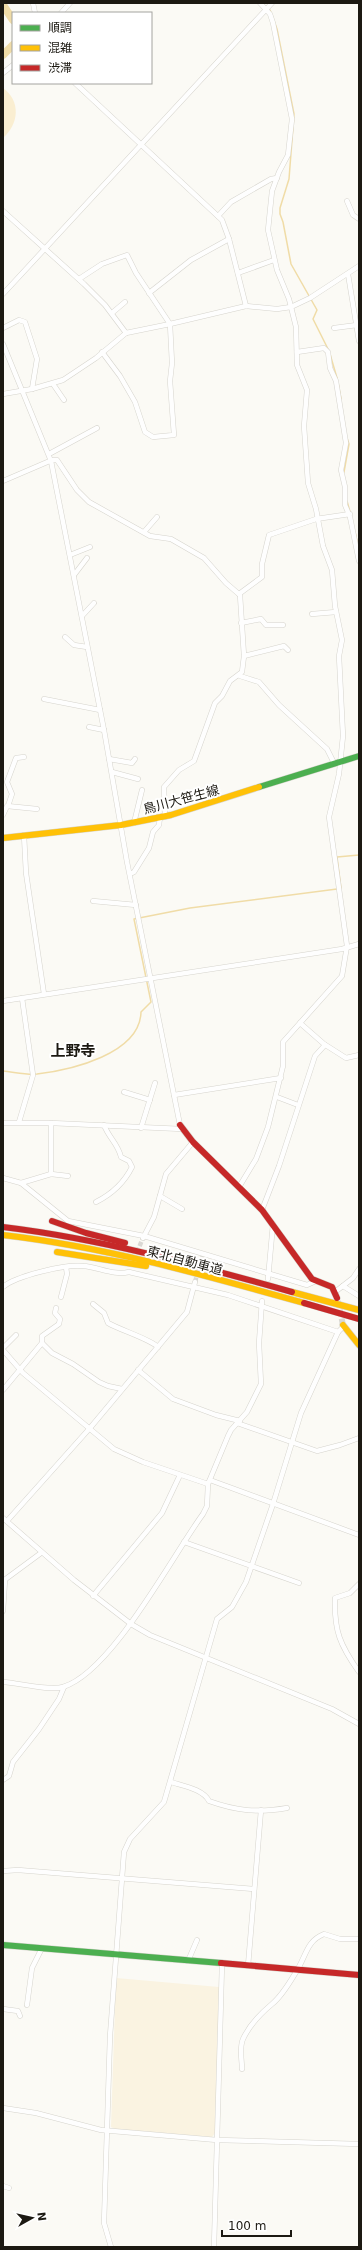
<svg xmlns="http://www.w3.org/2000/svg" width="362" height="2250" font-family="'DejaVu Sans','Noto Sans JP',sans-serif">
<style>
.built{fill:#faf3e1}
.green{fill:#faeed1}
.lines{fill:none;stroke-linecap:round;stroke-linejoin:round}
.stream{stroke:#f0dca7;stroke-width:1.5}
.river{stroke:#f0dca7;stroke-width:8}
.street-tunnel{stroke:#dad8d3;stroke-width:4.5;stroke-dasharray:4.5 2;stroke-linecap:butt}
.secondary-tunnel{stroke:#dad8d3;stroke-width:6;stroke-dasharray:6 3;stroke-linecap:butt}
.street-casing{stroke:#d6d4cd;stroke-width:5.5}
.fast-casing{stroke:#d6d4cd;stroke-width:7}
.slow-casing{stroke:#d6d4cd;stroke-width:7}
.jam-casing{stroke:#d6d4cd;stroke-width:7}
.street{stroke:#fefefe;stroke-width:4.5}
.fast{stroke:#4caf50;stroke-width:6}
.slow{stroke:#ffc107;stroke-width:6}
.jam{stroke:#c62828;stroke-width:6}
.labels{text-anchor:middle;stroke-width:4;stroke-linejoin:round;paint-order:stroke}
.street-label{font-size:13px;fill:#1c1912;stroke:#fff}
.quarter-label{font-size:15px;font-weight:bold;fill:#1c1912;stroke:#fff}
</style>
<rect width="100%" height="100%" fill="#fbfaf5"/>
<!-- built -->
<path class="built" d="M116 1978 219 1987 215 2133 212 2137 115 2129 111 2127Z"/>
<!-- green -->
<path class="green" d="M3 88C21 101 19 124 3 138Z"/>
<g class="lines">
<!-- stream -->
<g class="stream">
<path d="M263 3H264"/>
<path d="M270 10 277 29 294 114 289 179 280 208V214L283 222 291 264 317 310 313 319 329 351"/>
<path d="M330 354 337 378"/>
<path d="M338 383 341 399"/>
<path d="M344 472 349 444 347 438"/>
<path d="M347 501 352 519"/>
<path d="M355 532 359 550"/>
<path d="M341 888 337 857 359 855"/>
<path d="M3 1071C14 1072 26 1075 37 1074 71 1070 140 1054 141 1012L151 1002 134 919 190 908 337 889"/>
</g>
<!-- river -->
<g class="river">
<path d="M3 5 13 20"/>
<path d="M3 55 13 45"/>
</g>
<!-- street-tunnel -->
<g class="street-tunnel">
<path d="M137 1252 143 1238"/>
<path d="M195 1282 203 1254"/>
</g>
<!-- secondary-tunnel -->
<path class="secondary-tunnel" d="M338 1301 343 1325"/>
<defs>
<g id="street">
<path d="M33 3 35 13"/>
<path d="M61 13 70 3"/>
<path d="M3 73 13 65"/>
<path d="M75 83 222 220 229 239 246 306"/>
<path d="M347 201 353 215 359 219"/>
<path d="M3 211 84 284 105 305 126 333"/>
<path d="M218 216 231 202 271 179 277 178"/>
<path d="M238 273 274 260"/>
<path d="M348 274 359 341"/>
<path d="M79 279 102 264 127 255 136 273 170 324 172 363 170 381 174 435 153 437 145 432 135 402 120 376 102 352"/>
<path d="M149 293 191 260 229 239"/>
<path d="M3 294 272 3"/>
<path d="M112 313 125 302"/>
<path d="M3 328 19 320 25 322 37 359 32 389"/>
<path d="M334 328 357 325"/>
<path d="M3 344 51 461 104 730 127 862 180 1125"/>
<path d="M297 352 324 348 328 352 330 368 336 381 346 443 341 470 345 487V505L350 517 359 561"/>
<path d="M53 384 64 400"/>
<path d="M3 394 32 389 63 380 96 358 126 333 170 324 246 306 277 309 291 307 310 298 359 266"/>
<path d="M49 454 97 428"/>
<path d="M3 481 52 460H57L77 490 89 502 150 536 171 539 204 558 226 583 240 595 244 656 242 672 230 681 222 696 215 703 194 761 179 770 164 787 165 817"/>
<path d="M144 532 157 517"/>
<path d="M70 555 90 547"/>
<path d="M74 575 87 558"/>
<path d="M239 594 262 577V564L269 535 316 519 350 514"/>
<path d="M312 614 336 612"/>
<path d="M82 616 94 603"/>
<path d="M241 623 261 619 266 625H283"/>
<path d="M65 637 74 645 87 647"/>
<path d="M244 656 284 646 288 650"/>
<path d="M240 676 259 682 279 705 327 749 334 763"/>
<path d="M44 699 100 710"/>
<path d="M89 727 104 730"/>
<path d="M109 759 132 763 135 759"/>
<path d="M112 772 138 779"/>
<path d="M8 806 12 794 7 782 16 758 24 757"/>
<path d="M3 815 7 806 37 809"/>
<path d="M134 823 142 790"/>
<path d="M24 835 26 873 44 994"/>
<path d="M130 874 134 872 149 848 153 832 159 825 160 817"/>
<path d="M93 901 136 905"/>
<path d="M3 1001 342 949 359 944"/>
<path d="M300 1023 324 1044 346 1058 359 1055"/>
<path d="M124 1092 150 1100"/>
<path d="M174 1095 281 1078"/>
<path d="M277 1097 298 1105"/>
<path d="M19 1122 33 1075 22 998"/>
<path d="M3 1123H51L182 1129"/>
<path d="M51 1123V1174"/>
<path d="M141 1128 155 1083"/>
<path d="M3 1178 21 1183 68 1221 144 1236 307 1285 316 1281"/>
<path d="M21 1183 51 1174 68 1176"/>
<path d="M239 1187 256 1159 268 1127 283 1066V1042L342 976 347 946 329 817 339 774 343 736 339 656 342 640 335 606 332 570 323 546 316 509 308 483 304 426 307 390 297 365 296 327 289 299 277 270 268 230 272 191 279 172 288 155 292 119 273 23 270 14 260 3"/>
<path d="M160 1196 182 1209"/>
<path d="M96 1202C112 1194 124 1183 132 1167L129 1161 121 1157C118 1144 109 1138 104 1125"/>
<path d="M262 1210 279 1166 315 1056 325 1045"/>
<path d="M143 1238 154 1217 166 1174 193 1142"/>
<path d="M268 1279 273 1224"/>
<path d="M343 1286 359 1296"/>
<path d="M3 1287C16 1276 65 1264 83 1266 98 1267 114 1276 129 1272L228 1295 338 1332"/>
<path d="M335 1292 353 1278 359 1269"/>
<path d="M61 1297 67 1274 66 1267"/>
<path d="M93 1304 104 1313 108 1323C120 1330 150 1339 158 1347"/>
<path d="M42 1343 52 1353 73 1364 99 1382 108 1386 122 1389"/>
<path d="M3 1348 16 1335"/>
<path d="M3 1350 23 1373 114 1449 143 1462 208 1484"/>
<path d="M138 1370 173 1399 216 1415 240 1421"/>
<path d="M3 1390 42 1343V1336L59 1324 60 1319 55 1313 56 1308"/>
<path d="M237 1423 317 1451 340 1445 359 1438"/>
<path d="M210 1480 359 1535"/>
<path d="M3 1518 74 1580 131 1624 150 1635 332 1709 359 1724"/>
<path d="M7 1521 90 1428 187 1312 195 1282"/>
<path d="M184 1542 299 1583"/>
<path d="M3 1581 41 1553"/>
<path d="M359 1584 350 1593 335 1598C334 1631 340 1645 359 1672"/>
<path d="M93 1596 162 1513 180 1475"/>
<path d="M3 1611 5 1580"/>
<path d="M3 1682C19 1683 49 1691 63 1687 112 1672 172 1556 203 1514L207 1506 208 1484 228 1436 231 1430 247 1412 261 1384 259 1343 262 1301"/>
<path d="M3 1780 9 1776 13 1762 39 1729 59 1699 64 1687"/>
<path d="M171 1782C183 1786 203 1789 209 1801 237 1811 257 1813 287 1808"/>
<path d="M3 1871 18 1870 254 1889"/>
<path d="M188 1961 197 1940"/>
<path d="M248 1966 261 1810"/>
<path d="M27 2005 32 1968 42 1948"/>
<path d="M3 2009 18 2011 20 2016"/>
<path d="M242 2069C242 2060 239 2048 243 2039 250 2024 260 2014 272 2004 282 1996 290 1982 296 1972 306 1957 306 1941 324 1934L340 1939H359"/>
<path d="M3 2108 36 2113 101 2130 217 2140 359 2144"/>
<path d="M3 2186 9 2188"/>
<path d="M111 2247 104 2223 110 2036 124 1852 130 1839 164 1802 217 1619 232 1607 246 1582 273 1504 301 1413 338 1332 344 1326"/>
<path d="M214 2247 222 1964"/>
</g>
<g id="fast">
<path d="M259 787 359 756"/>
<path d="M3 1945 221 1963"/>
</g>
<g id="slow">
<path d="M3 838 121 825 171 815 259 787"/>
<path d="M3 1235C106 1247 204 1275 304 1303"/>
<path d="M57 1252 146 1266"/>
<path d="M292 1292 359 1310"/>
<path d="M343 1325 359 1345"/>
</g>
<g id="jam">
<path d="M180 1125 193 1142 262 1210 312 1279 332 1287 337 1298"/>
<path d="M52 1221 86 1233 125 1243"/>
<path d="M3 1227C102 1239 196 1265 292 1292"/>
<path d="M304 1303 359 1319"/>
<path d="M221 1963 359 1975"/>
</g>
</defs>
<!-- street casing -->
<use href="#street" class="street-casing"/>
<!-- fast casing -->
<use href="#fast" class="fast-casing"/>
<!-- slow casing -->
<use href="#slow" class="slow-casing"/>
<!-- jam casing -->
<use href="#jam" class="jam-casing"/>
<!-- street -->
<use href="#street" class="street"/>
<!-- fast -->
<use href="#fast" class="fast"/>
<!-- slow -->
<use href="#slow" class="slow"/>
<!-- jam -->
<use href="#jam" class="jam"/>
</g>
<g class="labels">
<!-- street labels -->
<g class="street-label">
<text transform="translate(181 799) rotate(-15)" y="5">鳥川大笹生線</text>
<text transform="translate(185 1260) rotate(15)" y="5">東北自動車道</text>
</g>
<!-- quarter labels -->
<g class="quarter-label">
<text x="73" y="1056">上野寺</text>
</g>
</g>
<!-- border -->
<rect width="362" height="2250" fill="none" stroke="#1c1912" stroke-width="8"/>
<!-- legend -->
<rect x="12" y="12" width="140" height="72" fill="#ffffff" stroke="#a4a3a0"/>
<rect x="20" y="25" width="20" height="6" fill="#4caf50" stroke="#a4a3a0"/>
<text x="48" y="32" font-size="12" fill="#1c1912">順調</text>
<rect x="20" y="45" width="20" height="6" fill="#ffc107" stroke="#a4a3a0"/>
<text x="48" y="52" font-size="12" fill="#1c1912">混雑</text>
<rect x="20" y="65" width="20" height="6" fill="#c62828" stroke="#a4a3a0"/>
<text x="48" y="72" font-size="12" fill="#1c1912">渋滞</text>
<!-- north arrow -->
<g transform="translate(32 2218) rotate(82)" stroke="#ffffff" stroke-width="3" paint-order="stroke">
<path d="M0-3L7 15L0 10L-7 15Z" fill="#1c1912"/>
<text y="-6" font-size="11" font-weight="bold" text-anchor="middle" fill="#1c1912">N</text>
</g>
<!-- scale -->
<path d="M222 2230v6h69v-6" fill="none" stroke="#1c1912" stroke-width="2"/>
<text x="228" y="2230" font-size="12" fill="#1c1912" stroke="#ffffff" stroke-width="3" paint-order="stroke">100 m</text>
</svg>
